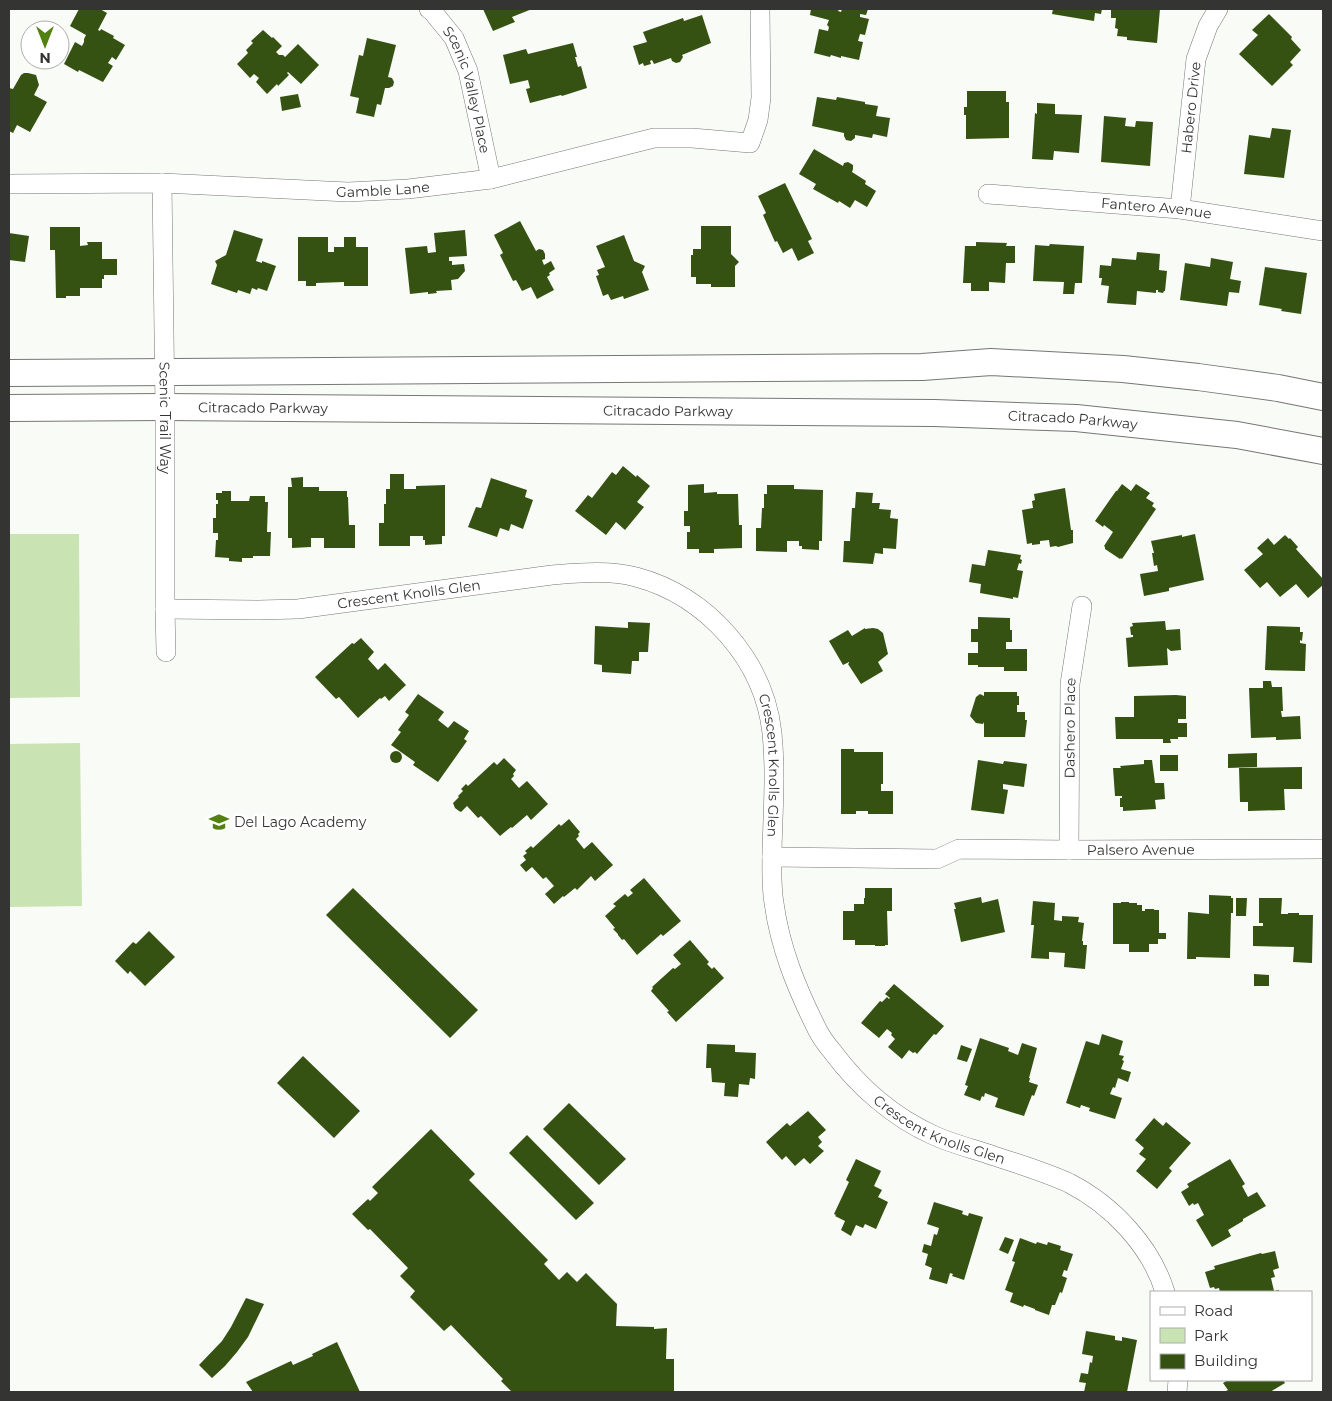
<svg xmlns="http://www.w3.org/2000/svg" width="1332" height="1401" font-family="Montserrat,sans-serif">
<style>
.green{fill:#c9e4b2}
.building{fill:#355212}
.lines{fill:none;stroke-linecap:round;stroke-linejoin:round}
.street-casing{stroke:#757774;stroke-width:20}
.secondary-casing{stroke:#757774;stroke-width:28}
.street{stroke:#fff;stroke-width:19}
.secondary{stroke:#fff;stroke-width:26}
.labels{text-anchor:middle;stroke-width:5;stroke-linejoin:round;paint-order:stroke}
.street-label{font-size:14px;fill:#343433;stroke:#fff}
.poi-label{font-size:14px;fill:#343433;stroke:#fff;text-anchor:start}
</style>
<rect width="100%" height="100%" fill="#f9fbf7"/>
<!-- green -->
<g class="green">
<path d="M9 534H79L80 697 9 698Z"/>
<path d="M80 743 82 906 9 907V744Z"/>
</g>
<!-- building -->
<g class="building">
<path d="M79 9H100L107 13 98 30 100 31 101 29 114 36 113 38 125 45 116 60 112 57 108 63 113 66 103 82 79 70 78 72 64 64 75 42 82 46 84 42V39L86 35 70 26Z"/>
<path d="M483 9H532L512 17 515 22 493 31Z"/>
<path d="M811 9H839L838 11 841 12 842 9H868L866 15 860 14V17L869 19 865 35 860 34 858 41 863 42 859 60 841 56V58L831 55 830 57 814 53 819 29 828 31 829 27 827 25 829 20 810 15Z"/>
<path d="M1053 9H1102L1101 14 1095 13 1094 21 1052 14Z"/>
<path d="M1111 9H1160L1157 43 1127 40V37L1117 36 1118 29 1115 28 1116 18H1111Z"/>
<path d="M1269 14 1292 37 1291 39 1301 50 1290 62 1293 65 1272 86 1239 54 1258 35 1252 30Z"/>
<path d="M702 15 711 43 682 55 683 57 680 62 676 63 672 61 671 58 654 64 652 60 650 61 651 64 644 66 643 63 639 65 633 46 647 42 643 32 683 18 684 21Z"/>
<path d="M263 30 272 38 273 37 282 46 276 52 279 55H283L285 57 298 44 319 65 301 84 288 72 287 73 289 75 278 86 277 84 267 94 256 82 259 78 254 74 250 78 237 64 248 53 246 50 253 43 251 41Z"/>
<path d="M367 38 396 45 388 77 392 78 394 82 393 86 389 88H385L381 105 377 104 374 117 356 113 359 98 350 96 359 55 363 56Z"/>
<path d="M573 43 577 57H575L578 67 581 66 587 88 562 96 561 95 530 103 526 89 530 88 528 80 510 84 503 55 526 49 528 54Z"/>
<path d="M24 73H28L36 75 39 85 34 95 47 102 30 132 17 125 13 133 9 131V88L13 89 21 75Z"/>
<path d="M967 91H1006V102H1009V138L966 139V115H964V107H967Z"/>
<path d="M298 94 301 107 282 111 280 97Z"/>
<path d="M817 97 836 100 837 97 865 102V104L878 106 876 116 890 118 887 137 873 134 872 138 855 135V138L851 141 846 140 844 136V133L812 126Z"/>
<path d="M1037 103 1055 104V114L1082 115 1079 153 1054 151 1053 160 1032 159 1035 113 1037 114Z"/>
<path d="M1104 116 1126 118 1125 126 1135 127 1136 121 1153 122 1150 166 1101 162Z"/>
<path d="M1272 128 1291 130 1284 178 1244 174 1249 135 1270 138Z"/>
<path d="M814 149 843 166 844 163 848 162 853 165V169L852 172 866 181 865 184 876 191 867 207 855 200 850 208 839 201 838 203 813 189 816 184 799 174Z"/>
<path d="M785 183 812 239 808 241 814 253 798 261 792 248 783 253 777 241 775 242 763 215 766 213 758 196Z"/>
<path d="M520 221 536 251 539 249 543 250 545 254V259L542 260 544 265 551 261 555 269 549 273 550 275 547 277 554 290 537 299 531 287 522 291 516 280 513 281 500 255 503 253 494 235Z"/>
<path d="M701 226H731V254L739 262 735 266V287H711V284H696V277H691V255H693V249H701Z"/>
<path d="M50 227H80V246L88 245 87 242H102V259H117V275H104V279H102V288H80V296H66V298H56L55 250H50Z"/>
<path d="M234 230 263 239 256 261 262 263V261L276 266 267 291 258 288 257 290 252 288 250 294 238 290 237 293 211 284 217 265 215 261 226 255Z"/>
<path d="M465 230 467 256 449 257V261H452V265L464 264 465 271 458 279 451 280 452 290 436 291 437 293 428 294V292L410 294 405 248 427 246 428 253 436 252 434 233Z"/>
<path d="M9 233 29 236 25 262 9 260Z"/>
<path d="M624 235 634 261 645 266 642 272 649 290 624 299 623 296 611 300 608 294 603 296 596 276 599 275 597 270 605 267 596 246Z"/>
<path d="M298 237H328V252H334V247H344V237H356V247H368V286H344V282L316 283V286H306V281H298Z"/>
<path d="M976 242 1007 243 1006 246H1015V263H1006L1005 283 989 282V291H971V283H963L965 246H976Z"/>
<path d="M1050 244 1084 246 1082 283H1075L1074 294H1063L1064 282 1033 281 1035 245 1049 246Z"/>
<path d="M1137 252 1160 254 1159 270 1167 271 1165 291H1164L1163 293 1158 292V290H1156V293L1137 291 1136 305 1107 303 1109 286 1101 285 1102 278H1099L1100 265 1111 266 1112 258 1136 260Z"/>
<path d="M1211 258 1233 262 1230 279 1241 281 1239 293 1229 292 1227 306 1180 300 1185 263 1210 267Z"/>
<path d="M1265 267 1307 273 1301 314 1281 311 1282 309 1259 305Z"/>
<path d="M623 466 636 477 637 475 650 486 637 502 644 507 625 530 616 522 606 535 575 511 588 495 592 498 612 472 616 475Z"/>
<path d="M390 474H404V489H416V486L445 485V536H442V544L425 545V540H423V536H410V546H379V523H384V504H386V489H390Z"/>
<path d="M303 477V487H319V491H347V497H348L349 525H355V548H324V538H311V547L292 548V538H288V487H292L291 478Z"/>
<path d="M491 478 527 490 525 497 533 500 523 529 511 524 509 531 500 528 497 537 468 527 476 507 481 508Z"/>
<path d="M704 484V493L717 492V494H738L739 525H742V548L714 549V553H699V549H687V532H690V526H684V511H688V485Z"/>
<path d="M1122 484 1131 491 1136 484 1150 493 1146 498 1154 503 1152 506 1156 509 1122 559 1121 558 1120 559 1105 549V547L1104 546 1113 532 1104 525 1103 527 1095 521 1116 491H1117Z"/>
<path d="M767 485H794V489L823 490 822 541H819V550L802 549V546H799V541H787V552L756 551V528H761L762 508H764V494H767Z"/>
<path d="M1065 488 1071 530H1073V543L1058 547 1056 546 1050 547 1049 540 1040 541V544L1032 545V543L1027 544 1022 510 1033 508 1032 501 1035 500 1034 494Z"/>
<path d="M222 491H231V501H249L250 496H265V502H268L267 532H271L270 556H253V558H242V562L229 561V558L215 557 216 540H218V533H213V518H216V504H218V500H216V493H222Z"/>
<path d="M856 492 873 493 872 503H880L879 509 891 510 890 518 898 519 896 549 883 548V554L875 553 873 564 843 562 844 541H850L852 508H855Z"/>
<path d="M1195 534 1204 580 1169 588V591L1144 596 1140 574 1158 571 1157 565 1154 566 1152 553H1154L1151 541 1182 535V537Z"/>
<path d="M1285 535 1289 539 1290 538 1298 547 1296 549 1323 579V585L1308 598 1296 584 1280 597 1267 582 1260 588 1244 570 1263 554 1257 548 1268 538 1274 545Z"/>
<path d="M988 550 1021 555 1020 559 1022 560 1021 564 1019 563 1017 570 1023 571 1018 598 1013 597V599L980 593 981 584 969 582 972 564 985 566Z"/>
<path d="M978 617 1010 618V630H1012V642H1006V649H1027V671H1004V667H978V665H968V653H978V642H971V629H978Z"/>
<path d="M1165 621 1166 630 1180 629 1181 650 1171 651 1167 648 1168 665 1128 667 1126 638 1133 637V635H1131L1130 627 1133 626 1132 623Z"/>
<path d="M628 622 650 623 648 652H639V661H632L631 674 602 672V665L594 664 595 626 628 628Z"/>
<path d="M1267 626 1300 627V632H1303L1302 641 1300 640V643L1306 644 1305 671 1265 670Z"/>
<path d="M865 628V629L873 628 878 629 883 633 888 654 878 662 883 671 861 684 848 664 849 663V662L843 665 829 641 848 630 852 636Z"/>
<path d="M361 638 374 652 368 659 378 670 385 663 406 685 389 701 385 696 381 699 380 698 358 718 339 697 336 699 315 677 352 643 354 644Z"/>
<path d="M1263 681H1271L1272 687H1282L1283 711H1281L1282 717 1300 716 1301 739 1276 740V737L1251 738 1249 688H1263Z"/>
<path d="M984 692H1017V696H1019V705H1017V712H1025V720H1027L1025 737H984V722L983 724 976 723 970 716 976 697 980 694 984 696Z"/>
<path d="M418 694 444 712 438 720 448 728 454 721 469 731 464 739 467 741 438 782 413 765 415 762 391 745 401 732 398 730 409 715 405 712Z"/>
<path d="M1176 695 1186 696V719H1178V723H1187V737H1178V739H1170L1171 743H1163V739H1116L1115 717H1134V696Z"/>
<path d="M841 749H854V752H883V784H881V791H893V814H868V811H856V814H841Z"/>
<circle cx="396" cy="757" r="6"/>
<path d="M1257 753V767L1228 768V754Z"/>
<rect x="1160" y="755" width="18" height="16"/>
<path d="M504 758 516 770 513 774 514 776 511 779 519 788 527 781 548 804 531 820 527 815 512 828 511 827 500 836 481 816 478 818 467 806 461 812 459 811 455 808 453 803 459 797 458 796 463 791 461 789 466 784 468 786 494 762 497 765Z"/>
<path d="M978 760 1003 764 1004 761 1027 764 1024 787 1003 784V789L1008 790 1004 814 971 810Z"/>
<path d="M1144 760H1152L1155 783H1164L1165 799 1155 800 1156 809 1123 811V807H1120V798H1122V796H1115L1113 768H1121L1120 766 1144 764Z"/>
<path d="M1302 767V789H1284L1285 810 1248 811V802H1240L1239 768Z"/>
<path d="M569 819 580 832 578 834 579 836 576 839 584 849 592 842 613 865 595 881 591 876 577 890 575 888 564 897 563 896 554 904 545 894 554 886 546 877 543 879 532 867 526 872 520 865 526 860 523 856 527 853 525 851 531 846 533 848 559 824 561 826Z"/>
<path d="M644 878 681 921 663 936 661 934 637 955 624 939 622 940 618 935V934L613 929 615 928 605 916 616 906 613 904 625 894 628 897 633 893 630 890Z"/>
<path d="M353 888 478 1010 450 1038 326 915Z"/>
<path d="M865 888H892V911H887L888 945H885V946H875V945H855V940H843V911H854V904H864V898H865Z"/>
<path d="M1209 895 1231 896V898H1233V913H1231L1230 958 1196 957V959H1187L1188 912 1209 914Z"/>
<path d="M981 897 982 903 998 899 1005 932 961 942 954 909H956L954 903Z"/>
<path d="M1236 898H1247L1246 916H1236Z"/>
<path d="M1259 898H1282L1281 914H1288V913H1299V915H1313L1312 963 1293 962 1294 947 1253 946V926H1263V923H1259Z"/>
<path d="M1033 901 1055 903 1054 920 1062 921V916L1079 917 1078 922 1084 923 1082 941H1083V945H1087L1085 969 1064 967 1065 953 1049 952V959L1031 958 1034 925H1031Z"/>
<path d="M1121 902H1129V903H1137V905H1142V911H1145V909H1154V910H1159V933H1166V939H1158V944H1149V952H1129V944H1113V903H1121Z"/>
<path d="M149 931 175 957 145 986 130 971 128 974 115 961 133 942 136 944Z"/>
<path d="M690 940 709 962 707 964 712 969 714 967 724 978 676 1022 667 1012 669 1011 651 991 653 988 652 987 673 968 675 969 681 964 673 955Z"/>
<path d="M1254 974 1269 975V986H1254Z"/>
<path d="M894 984 944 1026 936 1035 934 1034 917 1054 915 1052 913 1053 909 1050 902 1059 888 1047 895 1039 891 1035 892 1033 887 1029 879 1038 861 1023 880 1001 882 1002 887 997 889 999 890 998 885 994Z"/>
<path d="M1102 1034 1123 1041 1119 1055 1124 1056 1122 1060 1124 1061 1121 1069 1131 1072 1128 1082 1118 1078 1115 1088 1113 1087 1110 1094 1122 1098 1115 1119 1089 1111 1090 1108 1081 1105 1080 1108 1066 1103 1086 1041 1099 1045Z"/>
<path d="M980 1038 1009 1048 1008 1051 1018 1055 1022 1043 1037 1048 1029 1078H1030L1029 1082 1038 1085 1034 1096 1032 1095 1024 1116 995 1107 998 1098 985 1093 984 1097 982 1096 980 1101 964 1095 968 1086 965 1085Z"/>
<path d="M707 1044 735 1045V1052L756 1053 755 1079 750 1078 749 1085 739 1084 738 1097 724 1096 725 1083 712 1082 711 1068H706Z"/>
<path d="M961 1045 972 1049 967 1062 957 1059Z"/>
<path d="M303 1056 360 1111 334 1138 277 1083Z"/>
<path d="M569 1103 626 1159 599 1185 543 1129Z"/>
<path d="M808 1111 826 1130 818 1137 822 1142 818 1146 824 1151 810 1164 804 1158 795 1166 786 1156 782 1160 766 1142 787 1123 790 1126Z"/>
<path d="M1154 1118 1163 1126 1166 1122 1191 1143 1169 1168 1172 1171 1157 1189 1136 1171 1146 1159 1139 1154 1144 1148 1135 1140Z"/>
<path d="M431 1129 475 1174 469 1180 548 1260 544 1264 559 1280 567 1272 577 1282 586 1273 617 1304 616 1326 654 1327V1329L667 1328 666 1359H674V1392H512L501 1381 503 1379 451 1325 444 1331 410 1297 415 1291 400 1276 408 1268 370 1229 368 1230 352 1214 368 1199 370 1201 378 1193 372 1187Z"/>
<path d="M527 1135 594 1203 576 1220 509 1153Z"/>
<path d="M856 1159 881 1171 874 1186 882 1190 878 1197 888 1202 876 1229 865 1224 863 1228 856 1225 851 1236 841 1230 845 1221 835 1216 836 1215 834 1214 849 1182 846 1180Z"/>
<path d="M1230 1159 1245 1184 1242 1186 1248 1197 1257 1192 1266 1206 1243 1219V1221L1228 1230 1231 1236 1212 1247 1196 1220 1204 1215 1198 1203 1194 1205 1193 1203 1189 1206 1181 1192 1189 1187 1187 1184Z"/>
<path d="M934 1202 963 1211 962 1214 968 1216 969 1213 983 1217 964 1280 952 1276 953 1274 950 1273 947 1284 929 1279 932 1268 925 1265 928 1254 922 1252 924 1244 931 1246 934 1234 937 1235 939 1228 927 1224Z"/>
<path d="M1005 1237 1014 1240 1008 1254 999 1250Z"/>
<path d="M1020 1238 1036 1244 1037 1242 1047 1245 1048 1242 1061 1246 1060 1250 1073 1254 1067 1271 1064 1270 1062 1276 1067 1278 1062 1293 1060 1292 1055 1305H1052L1049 1315 1035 1310V1309L1024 1305 1023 1307 1010 1302 1013 1293 1005 1290 1015 1262 1012 1261Z"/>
<path d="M1275 1251 1279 1268 1273 1270 1275 1277 1271 1278 1274 1291 1279 1290V1292H1220L1219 1288 1215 1289 1214 1287 1210 1288 1205 1272 1215 1269 1214 1266 1261 1253 1262 1254Z"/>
<path d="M246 1298 264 1304 248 1337 237 1352 225 1366 212 1378 199 1365 222 1341 231 1327Z"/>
<path d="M1086 1331 1115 1336V1340L1122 1341V1337L1137 1340 1127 1392H1084L1086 1383 1079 1382 1081 1373 1088 1374 1090 1362 1092 1363 1093 1356 1082 1354Z"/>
<path d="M337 1342 360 1392H253L246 1382 291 1361 293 1365 313 1356 312 1354Z"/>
<path d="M1228 1380H1283L1285 1383 1270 1392H1224L1228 1390 1223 1383Z"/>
</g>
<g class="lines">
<defs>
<g id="street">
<path id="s1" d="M429 9 432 11 454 38 468 71 491 179"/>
<path id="s2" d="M162 183 165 407V609L166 652"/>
<path id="s3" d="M9 184 162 183 348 192 408 189 491 179 654 138H692L750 143 758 120 761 98 760 9"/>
<path id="s4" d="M988 194 1180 209 1323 231"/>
<path id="s5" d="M1180 209 1196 59 1208 26 1218 9"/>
<path id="s6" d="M165 609 259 610 298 609 552 575C579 573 609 570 636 577 707 596 764 660 772 733 776 772 773 811 772 850 772 868 771 886 774 903 780 948 797 989 817 1029 821 1037 826 1044 832 1051 858 1086 893 1117 933 1135 952 1144 974 1149 994 1156 1019 1164 1045 1172 1069 1183 1112 1205 1151 1246 1165 1292"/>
<path id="s7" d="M1069 850 1070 684 1082 606"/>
<path id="s8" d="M772 857 937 859 959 849 1069 850 1323 849"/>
<path d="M1177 1392 1178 1380"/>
</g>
<g id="secondary">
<path d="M9 373 922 367 991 362 1123 369 1198 377 1278 388 1323 397"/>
<path id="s9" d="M9 408 165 407 934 413 1076 418 1237 435 1323 451"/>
</g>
</defs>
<!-- street casing -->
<use href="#street" class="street-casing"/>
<!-- secondary casing -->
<use href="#secondary" class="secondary-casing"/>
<!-- street -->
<use href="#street" class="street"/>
<!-- secondary -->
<use href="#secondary" class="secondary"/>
</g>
<!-- icons -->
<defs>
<symbol id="school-bare" viewBox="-9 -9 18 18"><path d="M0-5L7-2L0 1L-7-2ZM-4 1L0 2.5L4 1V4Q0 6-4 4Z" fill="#528111" stroke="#fff" stroke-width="2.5" paint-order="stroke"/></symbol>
</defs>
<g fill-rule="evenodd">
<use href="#school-bare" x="205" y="808" width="28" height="28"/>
</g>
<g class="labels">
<!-- street labels -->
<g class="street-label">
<text dy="5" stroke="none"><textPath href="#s1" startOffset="92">Scenic Valley Place</textPath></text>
<text dy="5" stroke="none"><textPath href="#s5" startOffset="102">Habero Drive</textPath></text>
<text dy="5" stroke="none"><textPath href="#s3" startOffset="374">Gamble Lane</textPath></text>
<text dy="5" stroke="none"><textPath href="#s4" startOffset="169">Fantero Avenue</textPath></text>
<text dy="5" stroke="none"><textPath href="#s9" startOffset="254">Citracado Parkway</textPath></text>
<text dy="5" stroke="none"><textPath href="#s9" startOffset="659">Citracado Parkway</textPath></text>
<text dy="5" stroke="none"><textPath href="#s2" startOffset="235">Scenic Trail Way</textPath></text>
<text dy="5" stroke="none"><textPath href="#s9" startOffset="1064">Citracado Parkway</textPath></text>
<text dy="5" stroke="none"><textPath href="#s6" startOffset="245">Crescent Knolls Glen</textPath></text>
<text dy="5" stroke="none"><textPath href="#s7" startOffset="122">Dashero Place</textPath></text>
<text dy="5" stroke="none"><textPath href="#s6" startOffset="725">Crescent Knolls Glen</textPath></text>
<text dy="5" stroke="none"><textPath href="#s8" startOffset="371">Palsero Avenue</textPath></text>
<text dy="5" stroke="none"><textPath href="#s6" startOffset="1160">Crescent Knolls Glen</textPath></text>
</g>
<!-- poi labels -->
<g class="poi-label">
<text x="234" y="827">Del Lago Academy</text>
</g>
</g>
<!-- border -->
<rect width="1332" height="1401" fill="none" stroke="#343433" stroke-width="20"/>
<!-- legend -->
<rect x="1150" y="1291" width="162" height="90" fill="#ffffff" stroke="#aeaead"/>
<rect x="1160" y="1307" width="25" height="8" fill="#ffffff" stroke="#aeaead"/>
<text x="1194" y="1316" font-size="15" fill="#343433">Road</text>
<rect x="1160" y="1328" width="25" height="15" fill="#c9e4b2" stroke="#aeaead"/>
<text x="1194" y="1341" font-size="15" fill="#343433">Park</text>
<rect x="1160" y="1354" width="25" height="15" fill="#355212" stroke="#aeaead"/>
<text x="1194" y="1366" font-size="15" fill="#343433">Building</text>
<!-- north arrow -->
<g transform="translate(45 45) rotate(180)"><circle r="24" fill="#ffffff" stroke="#aeaead"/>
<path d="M0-4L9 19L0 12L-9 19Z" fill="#528111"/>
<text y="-8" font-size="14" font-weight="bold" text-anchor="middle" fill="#343433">N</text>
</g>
</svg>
